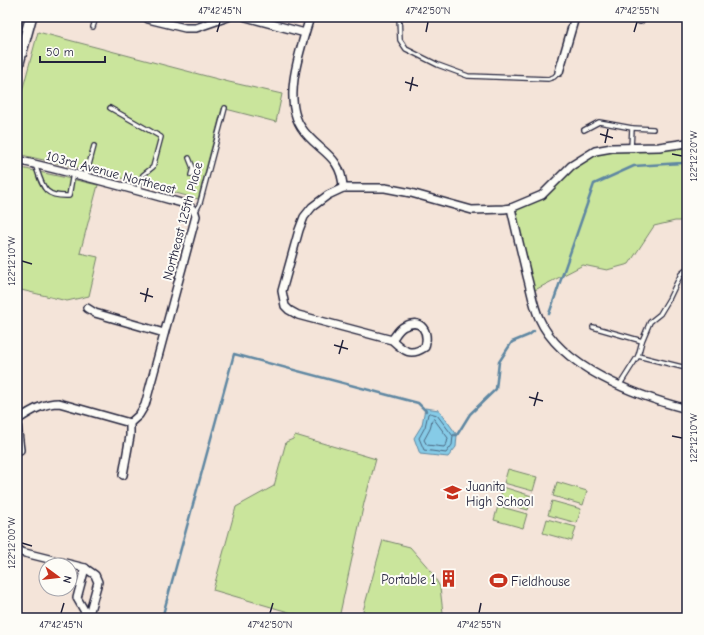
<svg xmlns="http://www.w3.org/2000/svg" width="704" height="635" font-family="'Comic Neue',sans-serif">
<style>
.green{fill:#cae59c;stroke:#76846c}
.water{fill:#86cbe7;stroke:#5e87a2}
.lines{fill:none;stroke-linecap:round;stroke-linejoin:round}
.shore{stroke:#4a6680;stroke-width:1}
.stream{stroke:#5e87a2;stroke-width:2.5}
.service-casing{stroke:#22223b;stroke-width:6}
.minor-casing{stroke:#22223b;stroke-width:10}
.secondary-casing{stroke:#22223b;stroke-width:13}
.service{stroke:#fdfcf7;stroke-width:3.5}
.minor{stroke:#fdfcf7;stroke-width:7}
.secondary{stroke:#fdfcf7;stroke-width:10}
.ticks{fill:none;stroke:#22223b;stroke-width:1.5}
.labels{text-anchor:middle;stroke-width:4;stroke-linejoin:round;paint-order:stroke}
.street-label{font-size:13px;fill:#22223b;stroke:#fdfcf7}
.poi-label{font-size:13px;fill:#22223b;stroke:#fdfcf7;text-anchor:start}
.neatline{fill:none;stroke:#22223b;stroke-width:1.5}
.ticks-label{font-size:10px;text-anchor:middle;fill:#22223b}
</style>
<rect width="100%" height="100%" fill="#f4e4d9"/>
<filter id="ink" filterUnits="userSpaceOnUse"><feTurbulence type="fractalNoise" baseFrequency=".025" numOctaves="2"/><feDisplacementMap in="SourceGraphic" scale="8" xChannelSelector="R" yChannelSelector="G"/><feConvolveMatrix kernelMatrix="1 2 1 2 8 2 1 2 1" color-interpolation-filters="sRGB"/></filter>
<g filter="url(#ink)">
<!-- green -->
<g class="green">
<path d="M38 32 229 82 282 94 276 122 222 108 198 199 106 174 17 154V110Z"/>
<path d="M687 143V221H675L654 226 629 264 607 270 583 265 531 292 511 208 542 195 571 166 595 151Z"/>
<path d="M17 167 98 185 80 253 98 257 89 296 67 301 17 289Z"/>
<path d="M295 435 376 459 364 503 339 618H309L213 590 236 507 274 486 286 442 293 439Z"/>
<path d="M508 469 537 477 533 491 504 483Z"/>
<path d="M557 482 587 491 583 505 553 496Z"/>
<path d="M503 487 532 496 528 510 499 502Z"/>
<path d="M552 501 581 509 577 523 548 515Z"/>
<path d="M498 506 527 514 523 528 494 520Z"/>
<path d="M547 519 576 527 572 541 543 533Z"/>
<path d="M383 540 410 547 431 571 440 587 443 613 441 618H389L363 611Z"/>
</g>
<!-- water -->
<path class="water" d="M425 408 439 410 457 435 456 447 448 457 420 454 414 438 422 425Z"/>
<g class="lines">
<!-- shore -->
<g class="shore">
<path d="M430 413 437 415 453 436 452 445 446 453 424 450 419 438 425 427 428 414Z"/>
<path d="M434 419 448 438 447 443 444 447 427 445 424 440 430 429 432 420Z"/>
</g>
<!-- stream -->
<g class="stream">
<path d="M549 314 594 184 634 166 682 163 687 161"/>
<path d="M454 435H457L470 414 496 389 499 362 512 342 529 335 534 331"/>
<path d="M162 618 234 354 418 403 426 411"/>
</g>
<defs>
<g id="service">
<path d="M399 17 400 40 406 49 438 65 468 76 548 79 554 77 559 72"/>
<path d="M93 27 96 17"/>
<path d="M110 108 161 137 153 167 143 175 138 190"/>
<path d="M632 128 653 129"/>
<path d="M584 130 599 122 632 128 631 148"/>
<path d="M189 158 193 168 191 175"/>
<path d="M35 164C43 187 43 197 69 196L73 173"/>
<path d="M86 176 94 146"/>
<path d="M195 213 200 203 225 108"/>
<path d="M593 327 642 341"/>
<path d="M638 356 682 367"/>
<path d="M619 386 638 356 642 341 650 322 660 314 669 299 681 274 687 269"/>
</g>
<g id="minor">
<path d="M246 17 305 33"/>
<path d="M310 17C301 48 282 98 301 127 316 151 342 154 343 188"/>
<path d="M148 19 185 28H196L228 17"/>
<path d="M640 20V17"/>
<path d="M559 72 575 17"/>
<path d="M17 160C73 173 129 188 185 204 191 207 195 210 196 216L145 405 139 415 130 423V436L123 475"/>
<path d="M511 208C516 231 522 254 527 276 531 290 533 305 539 318 561 368 637 396 687 409"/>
<path d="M87 308 95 313 164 333"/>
<path d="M392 340C395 336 399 328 405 326 422 318 429 332 425 347 410 357 404 351 392 340L298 315 289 310 285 306 282 291 299 230 304 217 312 207 328 195 343 188H385L411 193 472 210 504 209 511 208 542 195 571 166 595 151 612 148 659 147 687 143"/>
<path d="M17 420C31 411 43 403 59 403L130 423"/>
<path d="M17 424 20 450"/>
<path d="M17 549 21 552 85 568 95 575 98 582 88 618"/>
<path d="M85 568 77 598 88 617"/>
</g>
<path id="secondary" d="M17 68 31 17"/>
</defs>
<!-- service casing -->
<use href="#service" class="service-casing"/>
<!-- minor casing -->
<use href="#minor" class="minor-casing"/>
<!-- secondary casing -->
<use href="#secondary" class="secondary-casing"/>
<!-- service -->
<use href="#service" class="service"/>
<!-- minor -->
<use href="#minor" class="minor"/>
<!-- secondary -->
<use href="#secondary" class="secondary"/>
</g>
</g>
<!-- ticks -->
<path class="ticks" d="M217 32 220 22M426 32 428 22M634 32 637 22M405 82 418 86M410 91 413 77M600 134 613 138M605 143 608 129M672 154 682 156M22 261 32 264M140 293 153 297M145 302 148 288M334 345 348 349M339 354 343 340M529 397 543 401M534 406 538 392M672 436 682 438M22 543 32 546M61 613 64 603M270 613 273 603M479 613 481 603"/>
<!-- icons -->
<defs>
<symbol id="school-bare" viewBox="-9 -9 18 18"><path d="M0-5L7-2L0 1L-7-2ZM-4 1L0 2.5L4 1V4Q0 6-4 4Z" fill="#c8321e" stroke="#fdfcf7" stroke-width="2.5" paint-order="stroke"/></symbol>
<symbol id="building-bare" viewBox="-9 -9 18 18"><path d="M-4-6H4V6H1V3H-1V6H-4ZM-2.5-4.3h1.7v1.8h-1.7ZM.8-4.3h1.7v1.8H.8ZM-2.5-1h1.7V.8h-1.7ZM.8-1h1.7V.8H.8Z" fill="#c8321e" stroke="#fdfcf7" stroke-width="2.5" paint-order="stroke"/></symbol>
<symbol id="stadium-bare" viewBox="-9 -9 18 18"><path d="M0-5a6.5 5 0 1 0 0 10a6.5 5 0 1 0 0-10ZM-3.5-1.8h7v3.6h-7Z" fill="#c8321e" stroke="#fdfcf7" stroke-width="2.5" paint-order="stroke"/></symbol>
</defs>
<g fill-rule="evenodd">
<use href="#school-bare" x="440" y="480" width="25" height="25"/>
<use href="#building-bare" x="436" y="566" width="25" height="25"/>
<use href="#stadium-bare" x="486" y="568" width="25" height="25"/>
</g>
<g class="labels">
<!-- street labels -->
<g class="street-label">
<text transform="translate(111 172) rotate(15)" y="5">103rd Avenue Northeast</text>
<text transform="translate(182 221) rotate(-75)" y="5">Northeast 125th Place</text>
</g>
<!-- poi labels -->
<g class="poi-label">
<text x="466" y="491">Juanita<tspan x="466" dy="15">High School</tspan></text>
<text x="436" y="584" text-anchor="end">Portable 1</text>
<text x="511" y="586">Fieldhouse</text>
</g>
</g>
<!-- margin -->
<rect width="704" height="635" fill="none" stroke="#fdfcf7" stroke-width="44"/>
<!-- north arrow -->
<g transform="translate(58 577) rotate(105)"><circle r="19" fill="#fdfcf7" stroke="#a5a5ac"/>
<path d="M0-3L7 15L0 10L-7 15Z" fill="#c8321e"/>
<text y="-6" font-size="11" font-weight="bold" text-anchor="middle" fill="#22223b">N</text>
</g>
<!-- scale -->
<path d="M40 56v6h65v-6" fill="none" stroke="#22223b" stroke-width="2"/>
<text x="46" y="56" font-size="12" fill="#22223b" stroke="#fdfcf7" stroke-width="3" paint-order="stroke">50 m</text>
<rect x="22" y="22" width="660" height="591" class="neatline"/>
<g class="ticks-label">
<text x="220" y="14">47°42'45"N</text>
<text x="428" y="14">47°42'50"N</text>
<text x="637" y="14">47°42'55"N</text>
<text transform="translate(693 156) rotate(-90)" y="4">122°12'20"W</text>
<text transform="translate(11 261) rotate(-90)" y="4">122°12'10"W</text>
<text transform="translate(693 438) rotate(-90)" y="4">122°12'10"W</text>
<text transform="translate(11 543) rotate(-90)" y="4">122°12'00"W</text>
<text x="61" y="628">47°42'45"N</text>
<text x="270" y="628">47°42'50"N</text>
<text x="479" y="628">47°42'55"N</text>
</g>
</svg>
